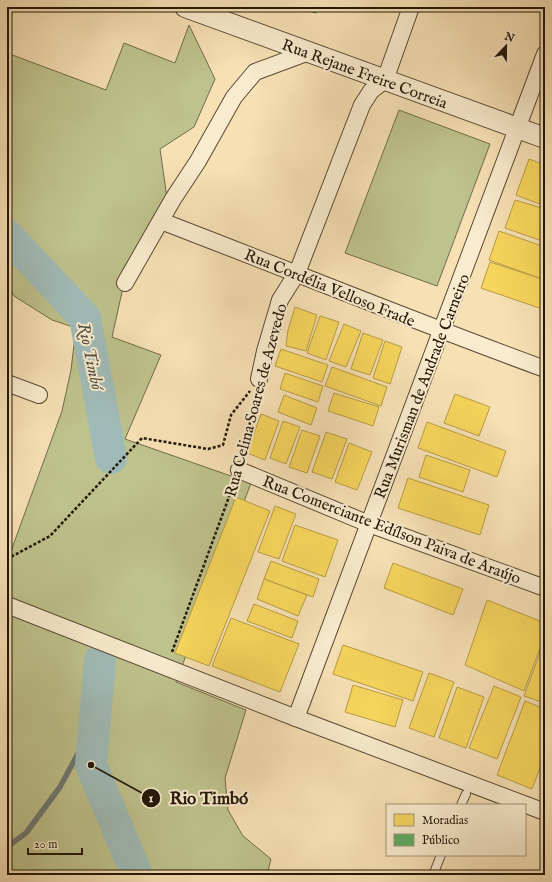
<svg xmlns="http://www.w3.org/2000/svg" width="552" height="882" font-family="'IM FELL English',serif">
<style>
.green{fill:#bec28c;stroke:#706c4a}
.homes{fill:#f6d55c;stroke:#b79c43}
.public{fill:#5aae61;stroke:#4a8146}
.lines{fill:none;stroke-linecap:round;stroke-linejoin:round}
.stream{stroke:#6e7971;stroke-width:5.5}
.river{stroke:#a0bbb7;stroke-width:32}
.service-casing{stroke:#584933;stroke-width:10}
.minor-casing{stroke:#584933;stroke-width:18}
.tertiary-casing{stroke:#584933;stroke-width:22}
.path{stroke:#231708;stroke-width:2.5;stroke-dasharray:3 2;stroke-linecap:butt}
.service{stroke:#f9ebce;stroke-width:8}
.minor{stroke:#f9ebce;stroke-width:16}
.tertiary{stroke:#f9ebce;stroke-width:20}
.labels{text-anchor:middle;stroke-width:4;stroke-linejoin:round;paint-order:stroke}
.street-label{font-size:16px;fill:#231708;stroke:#f9ebce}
.water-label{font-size:17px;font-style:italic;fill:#4f5045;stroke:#f9ebce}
.leader{fill:none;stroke:#231708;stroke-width:1.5}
.callout-dot{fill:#231708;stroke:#f9ebce;stroke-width:1.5}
.mark-label{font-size:12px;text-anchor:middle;font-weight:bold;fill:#fff}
.callout-label{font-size:17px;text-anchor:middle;font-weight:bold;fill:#231708;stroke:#f9ebce;stroke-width:4;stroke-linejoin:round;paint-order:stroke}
</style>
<rect width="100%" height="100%" fill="#f6e0b4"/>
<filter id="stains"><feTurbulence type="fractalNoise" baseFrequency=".005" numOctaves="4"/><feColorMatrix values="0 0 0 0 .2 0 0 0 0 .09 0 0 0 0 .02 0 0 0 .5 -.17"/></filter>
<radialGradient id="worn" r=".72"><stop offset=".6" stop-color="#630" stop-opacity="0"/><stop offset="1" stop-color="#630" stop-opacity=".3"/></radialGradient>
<!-- green -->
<g class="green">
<path d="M189 25 215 79 194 127 160 149 170 219 122 292 112 337 161 355 125 439 251 483 176 682 246 710 225 778 228 810 243 836 271 859 267 875H7V562L62 411 71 370 76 328 52 320 14 296 7 283V53L106 90 124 43 175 63Z"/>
<path d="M399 110 490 144 437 286 345 253Z"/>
</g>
<!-- homes -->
<g class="homes">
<path d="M529 159 545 165V206L516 195Z"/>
<path d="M515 200 545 209V242L505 228Z"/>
<path d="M499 231 545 247V280L489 260Z"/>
<path d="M490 262 545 280V310L481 288Z"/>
<path d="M295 307 317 315 306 351 286 346 288 330Z"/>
<path d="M320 316 339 322 326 360 307 353Z"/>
<path d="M344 324 361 331 346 367 329 361Z"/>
<path d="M363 333 383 340 370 375 351 369Z"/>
<path d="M385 341 402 347 390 384 373 378Z"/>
<path d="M281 349 328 365 322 382 275 366Z"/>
<path d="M332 367 387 387 381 406 325 386Z"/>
<path d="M285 373 323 386 318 402 280 389Z"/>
<path d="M334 393 379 407 373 426 328 411Z"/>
<path d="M455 394 490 407 479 436 444 423Z"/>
<path d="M284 395 317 408 311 425 278 412Z"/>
<path d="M261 414 279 421 265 460 247 453Z"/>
<path d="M283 421 300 427 286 464 270 458Z"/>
<path d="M427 422 506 451 497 477 418 448Z"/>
<path d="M302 430 320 436 307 473 289 467Z"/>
<path d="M326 432 347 439 332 479 312 472Z"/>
<path d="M349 443 372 452 357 490 335 482Z"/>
<path d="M426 455 470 470 463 492 419 477Z"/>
<path d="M408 478 489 505 480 535 398 508Z"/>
<path d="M236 497 270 511 209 666 175 653Z"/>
<path d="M275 506 296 514 279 559 258 552Z"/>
<path d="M295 525 338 540 325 577 282 561Z"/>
<path d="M271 561 319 579 313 597 264 579Z"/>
<path d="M393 563 463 589 453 615 384 588Z"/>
<path d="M264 579 307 595 298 616 257 599Z"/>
<path d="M487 600 545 623V635L524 691 465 665Z"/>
<path d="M254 604 298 621 292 638 247 621Z"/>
<path d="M231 618 299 644 280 692 212 666Z"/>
<path d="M545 639V703L524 696Z"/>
<path d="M343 645 423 672 413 701 333 674Z"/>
<path d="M429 673 454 682 434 737 409 728Z"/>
<path d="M353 685 403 700 395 727 345 712Z"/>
<path d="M494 686 521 697 497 759 469 748Z"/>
<path d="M457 687 484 697 466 748 439 738Z"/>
<path d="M525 701 545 709V755L532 789 497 775Z"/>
</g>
<!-- public -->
<path class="public" d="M299 7H318L316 13Z"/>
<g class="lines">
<!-- stream -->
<path class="stream" d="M7 847 26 833 60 787 94 724"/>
<!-- river -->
<g class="river">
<path d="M7 235 85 318 111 458"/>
<path d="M100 660 91 765 137 875"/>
</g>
<defs>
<g id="service">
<path d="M461 805 466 794"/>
<path d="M433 875 441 855"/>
</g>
<g id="minor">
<path d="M161 221C289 270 416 322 545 369"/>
<path d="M125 283 173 199 198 161 234 97 255 72 309 52"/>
<path d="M259 379 265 351 280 300 297 273 362 105 371 91 385 80 411 7"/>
<path d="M7 383 39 395"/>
<path d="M239 470 369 524 545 588"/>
<path d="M7 605 296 718 545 812"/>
<path d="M296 718 545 54"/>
</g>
<path id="tertiary" d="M185 7 545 138"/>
</defs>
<!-- service casing -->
<use href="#service" class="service-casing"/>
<!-- minor casing -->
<use href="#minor" class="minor-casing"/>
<!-- tertiary casing -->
<use href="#tertiary" class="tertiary-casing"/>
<!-- path -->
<g class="path">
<path d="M243 454 256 395"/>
<path d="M7 559 50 536 142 438 208 449 223 445 231 415 250 391"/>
<path d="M172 652 233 486"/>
</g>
<!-- service -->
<use href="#service" class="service"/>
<!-- minor -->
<use href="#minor" class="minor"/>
<!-- tertiary -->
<use href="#tertiary" class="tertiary"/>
</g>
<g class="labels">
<!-- street labels -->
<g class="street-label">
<text transform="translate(365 73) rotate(20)" y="6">Rua Rejane Freire Correia</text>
<text transform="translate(330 287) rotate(22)" y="6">Rua Cordélia Velloso Frade</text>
<text transform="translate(421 386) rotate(-69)" y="6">Rua Murisman de Andrade Carneiro</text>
<text transform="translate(255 400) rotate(-75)" y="6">Rua Celina Soares de Azevedo</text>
<text transform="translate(392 529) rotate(21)" y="6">Rua Comerciante Edílson Paiva de Araújo</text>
</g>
<!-- water labels -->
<g class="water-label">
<text transform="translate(91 356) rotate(78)" y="6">Rio Timbó</text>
</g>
</g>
<!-- callouts -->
<path class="leader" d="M91 765L151 798"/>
<g class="callout-dot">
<circle cx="91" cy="765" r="4"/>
<circle cx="151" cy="798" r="10"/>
</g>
<g class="mark-label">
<text x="151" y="802">1</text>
</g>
<g class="callout-label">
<text x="209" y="804">Rio Timbó</text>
</g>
<!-- margin -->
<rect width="552" height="882" fill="none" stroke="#f6e0b4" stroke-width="24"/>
<rect x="8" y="8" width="536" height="866" fill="none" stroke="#231708" stroke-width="2"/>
<rect x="12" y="12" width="528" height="858" fill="none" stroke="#231708"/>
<!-- legend -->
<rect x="386" y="804" width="140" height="52" fill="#f9ebce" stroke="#a3967f"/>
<rect x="394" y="814" width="20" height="12" fill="#f6d55c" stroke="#a3967f"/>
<text x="422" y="824" font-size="12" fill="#231708">Moradias</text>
<rect x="394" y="834" width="20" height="12" fill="#5aae61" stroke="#a3967f"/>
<text x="422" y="844" font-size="12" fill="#231708">Público</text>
<!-- north arrow -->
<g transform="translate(506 46) rotate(22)" stroke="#f9ebce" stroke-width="3" paint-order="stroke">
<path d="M0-3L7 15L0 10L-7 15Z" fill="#231708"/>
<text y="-6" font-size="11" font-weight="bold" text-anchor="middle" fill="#231708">N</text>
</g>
<!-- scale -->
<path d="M28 848v6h54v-6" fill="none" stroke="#231708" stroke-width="2"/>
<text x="34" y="848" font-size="12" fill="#231708" stroke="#f9ebce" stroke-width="3" paint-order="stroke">20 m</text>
<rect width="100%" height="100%" filter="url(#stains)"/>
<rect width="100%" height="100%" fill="url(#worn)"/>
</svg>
